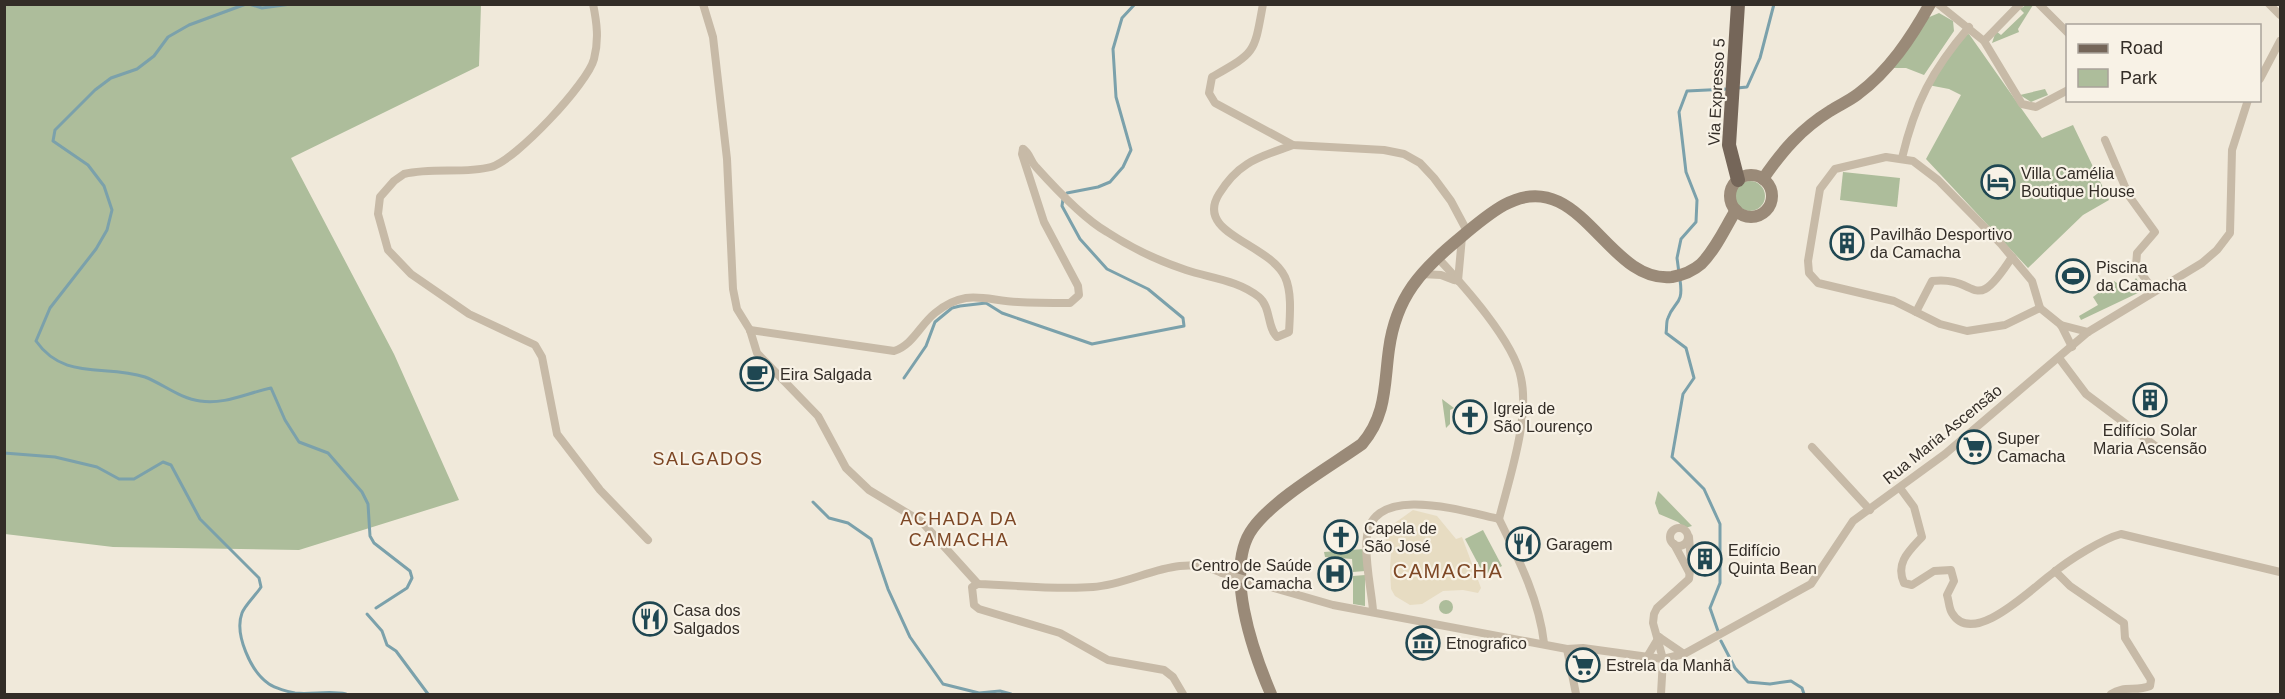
<svg xmlns="http://www.w3.org/2000/svg" width="2285" height="699" font-family="Helvetica,sans-serif">
<style>
.green{fill:#adbd9b}
.plaza{fill:#e7dcc2}
.lines{fill:none;stroke-linecap:round;stroke-linejoin:round}
.stream{stroke:#7ba1ab;stroke-width:3}
.minor{stroke:#c7baa7;stroke-width:8}
.secondary{stroke:#9a8a78;stroke-width:12}
.primary{stroke:#756659;stroke-width:14}
.minor-bridge{stroke:#c7baa7;stroke-width:8}
.labels{text-anchor:middle;stroke-width:4.5;stroke-linejoin:round;paint-order:stroke}
.street-label{font-size:16px;fill:#332d27;stroke:#f8f2e6}
.poi-label{font-size:16px;fill:#332d27;stroke:#f8f2e6;text-anchor:start}
.neighbourhood-label{font-size:18px;letter-spacing:1.5px;fill:#7d4725;stroke:#f8f2e6}
.quarter-label{font-size:20px;letter-spacing:1.5px;fill:#7d4725;stroke:#f8f2e6}
</style>
<rect width="100%" height="100%" fill="#f0e9da"/>
<!-- green -->
<g class="green">
<path d="M5 4 481 5 479 66 291 158 394 354 459 500 299 550 113 547 5 534Z"/>
<path d="M2026 5H2033L2018 29 2019 32 1992 43 1996 31 2001 35 2024 13 2020 9Z"/>
<path d="M1939 13 1953 21 1954 31 1924 75 1906 68H1889L1927 18Z"/>
<path d="M1969 34 2042 138 2073 125 2109 200 2083 215 2028 268 1926 159 1961 95 1949 89 1928 85 1964 35Z"/>
<path d="M2045 89 2048 95 2031 102 2020 95Z"/>
<path d="M1843 172 1900 178 1897 207 1840 200Z"/>
<circle cx="1750" cy="196" r="15"/>
<path d="M2136 278 2142 286 2140 292 2081 320 2079 316 2098 305 2093 297 2114 281 2127 290Z"/>
<path d="M1442 399 1454 408 1450 410V424L1446 428Z"/>
<path d="M1658 491 1661 494 1692 526 1685 528 1678 522 1659 514 1655 503Z"/>
<path d="M1483 530 1502 566 1484 575 1465 539Z"/>
<path d="M1364 549 1365 571 1353 572 1352 559 1325 557 1324 552Z"/>
<path d="M1365 575V606L1353 604V576Z"/>
<circle cx="1446" cy="607" r="7"/>
</g>
<!-- plaza -->
<path class="plaza" d="M1413 510 1437 516 1456 539 1462 537 1481 588 1478 593 1463 590 1443 591 1422 604 1410 605 1395 596 1391 589 1390 569 1391 553 1384 536 1385 530Z"/>
<g class="lines">
<!-- stream -->
<g class="stream">
<path d="M246 4 189 25 168 37 154 56 137 69 111 78 95 90 55 130 53 141 88 165 104 186 112 210 107 230 96 249 50 308 36 341C64 381 105 364 145 377 163 384 181 399 200 401 224 405 247 393 271 388L285 420 299 442 328 453 362 492 368 504 370 536 374 543 410 571 412 578 407 588 376 608"/>
<path d="M249 4 262 8 291 4"/>
<path d="M1737 88 1747 87 1760 58 1774 4"/>
<path d="M1067 193 1098 187 1110 182 1123 167 1131 150 1116 97 1113 49 1122 18 1135 4"/>
<path d="M1679 273 1677 258 1681 239 1696 222 1697 200 1686 172 1679 112 1687 91 1728 89"/>
<path d="M1680 280C1684 305 1674 301 1668 318 1666 321 1667 329 1666 333L1686 348 1694 378 1683 394 1672 457 1704 489 1720 524V583L1710 608 1718 631"/>
<path d="M904 378 926 346 935 322 952 308 960 306 986 303 1002 313 1092 344 1184 326 1183 318 1148 289 1107 269 1080 239 1062 206 1063 199"/>
<path d="M4 453 55 457 97 467 119 479H134L163 462 171 465 200 519 259 578 261 587C256 595 245 605 242 613 234 634 251 672 269 684 275 688 288 692 295 693 312 695 329 690 346 694"/>
<path d="M813 502 829 518 848 523 871 539 888 589 910 637 943 684 979 693 1000 691 1011 694"/>
<path d="M367 614 382 631 387 645 396 651 428 694"/>
<path d="M1721 641 1735 668 1748 682 1770 684 1791 681 1802 688 1804 694"/>
</g>
<!-- minor -->
<g class="minor">
<path d="M593 4C597 23 599 40 594 59 588 83 516 160 491 167 464 174 433 167 404 174L394 181 380 197 378 214 388 250 411 274 469 314 535 345 542 357 557 434 600 490 648 540"/>
<path d="M703 4 713 37 727 159 733 289 737 309 750 330 757 353 818 416 846 468 869 490 922 522 978 584C1016 585 1055 590 1093 587 1137 584 1177 551 1222 573"/>
<path d="M1263 4C1254 54 1256 52 1212 77L1209 93 1215 103 1293 145 1384 150 1404 154 1420 163 1434 178 1451 201 1467 231"/>
<path d="M1938 4 1984 41 2022 104 2036 107 2068 90"/>
<path d="M2039 4 2068 33"/>
<path d="M2269 4 2280 15"/>
<path d="M1984 41 2020 4"/>
<path d="M2260 79 2280 41"/>
<path d="M2105 140 2129 196 2155 232 2137 253 2136 266 2154 291"/>
<path d="M1023 149C1030 153 1030 161 1036 167 1054 187 1084 219 1107 232 1130 247 1159 261 1186 270 1210 278 1238 280 1259 297 1271 307 1267 327 1277 337L1289 332C1290 315 1292 292 1285 277 1269 243 1194 234 1219 194 1239 161 1260 157 1293 145"/>
<path d="M1886 157 1913 161 1938 180 2001 244 2032 281 2040 308 2005 325 1967 331 1940 324 1894 301 1818 283 1809 273 1808 261 1820 189 1835 169Z"/>
<path d="M1902 158C1915 103 1932 70 1969 27"/>
<path d="M1437 257C1463 285 1514 341 1521 378 1530 418 1509 479 1499 519"/>
<path d="M1421 274 1441 275 1454 280"/>
<path d="M1458 281 1462 237"/>
<path d="M2040 308 2061 325 2072 347"/>
<path d="M1916 312 1932 281C1980 275 1972 319 2012 257"/>
<path d="M2061 325 2088 332"/>
<path d="M750 330 894 351C913 345 920 325 935 313 966 288 983 300 1018 302 1035 303 1053 303 1070 303L1079 295 1078 286 1044 222 1022 154 1023 149"/>
<path d="M2059 358 2086 394 2162 451"/>
<path d="M1812 447 1870 510"/>
<path d="M1900 488 1914 507 1922 537C1909 551 1895 563 1904 583L1912 585 1934 571 1951 570 1954 581 1947 595C1949 601 1949 609 1952 613 1973 649 2034 586 2053 573 2069 560 2102 539 2121 534L2280 572"/>
<path d="M1499 519C1518 558 1539 599 1544 643"/>
<circle cx="1679" cy="537" r="9"/>
<path d="M1674 544 1689 572"/>
<path d="M2055 571 2070 586 2124 623 2125 638 2151 680 2150 686C2136 692 2124 685 2111 694"/>
<path d="M1253 582 1333 605 1567 649 1583 648 1663 659 1684 654 1811 584 1853 521 1945 454 2088 332 2202 263 2217 250 2230 233 2232 150 2248 100"/>
<path d="M978 584 972 587 974 605 979 609 1060 633 1108 660 1164 670 1173 677 1183 694"/>
<path d="M1373 610C1371 587 1364 559 1367 536 1374 482 1466 512 1499 519"/>
<path d="M1659 637 1684 654"/>
<path d="M1567 649 1576 694"/>
<path d="M1647 657 1659 637"/>
<path d="M1661 694 1663 659 1653 623 1654 614 1657 608 1689 579 1691 562 1689 537"/>
</g>
<!-- secondary -->
<g class="secondary">
<circle cx="1751" cy="196" r="21"/>
<path d="M1763 179C1782 151 1801 129 1830 111 1839 105 1849 101 1858 94 1889 71 1911 38 1930 4"/>
<path d="M1271 694C1253 652 1223 568 1253 528 1275 498 1331 466 1362 444 1387 415 1384 384 1389 349 1396 297 1421 270 1460 238 1474 226 1488 214 1504 205 1581 163 1606 284 1672 277 1683 275 1693 271 1701 264 1716 249 1725 228 1736 210"/>
</g>
<!-- primary -->
<path class="primary" d="M1738 4 1729 145 1738 180"/>
<!-- minor-bridge -->
<path class="minor-bridge" d="M1222 573 1253 582"/>
</g>
<!-- icons -->
<defs>
<symbol id="hotel-ring" viewBox="-11 -11 22 22"><circle r="9.5" fill="#f8f2e6" stroke="#1f4752" stroke-width="1.5"/><path d="M-6-4.5h1.5V1H6V5H4.5V3h-9V5H-6ZM-4 0a1.8 1.8 0 1 1 3.6 0ZM.5 0V-2.5h3Q6-2.5 6 0Z" fill="#1f4752"/></symbol>
<symbol id="building-ring" viewBox="-11 -11 22 22"><circle r="9.5" fill="#f8f2e6" stroke="#1f4752" stroke-width="1.5"/><path d="M-4-6H4V6H1V3H-1V6H-4ZM-2.5-4.3h1.7v1.8h-1.7ZM.8-4.3h1.7v1.8H.8ZM-2.5-1h1.7V.8h-1.7ZM.8-1h1.7V.8H.8Z" fill="#1f4752"/></symbol>
<symbol id="stadium-ring" viewBox="-11 -11 22 22"><circle r="9.5" fill="#f8f2e6" stroke="#1f4752" stroke-width="1.5"/><path d="M0-5a6.5 5 0 1 0 0 10a6.5 5 0 1 0 0-10ZM-3.5-1.8h7v3.6h-7Z" fill="#1f4752"/></symbol>
<symbol id="cafe-ring" viewBox="-11 -11 22 22"><circle r="9.5" fill="#f8f2e6" stroke="#1f4752" stroke-width="1.5"/><path d="M-5.5-4.5H6V0H3Q3 3.5 0 3.5H-2.5Q-5.5 3.5-5.5 0ZM3-3.2v2h1.7v-2ZM-6 4.5H4V6H-6Z" fill="#1f4752"/></symbol>
<symbol id="church-ring" viewBox="-11 -11 22 22"><circle r="9.5" fill="#f8f2e6" stroke="#1f4752" stroke-width="1.5"/><path d="M-1.2-6h2.4v3.5h3.3v2.4h-3.3V6h-2.4V-.1h-3.3v-2.4h3.3Z" fill="#1f4752"/></symbol>
<symbol id="supermarket-ring" viewBox="-11 -11 22 22"><circle r="9.5" fill="#f8f2e6" stroke="#1f4752" stroke-width="1.5"/><path d="M-6-5.5h2.5l.6 2H6L4.5 2H-2.5L-4.4-4H-6ZM-1.5 3.2a1.3 1.3 0 1 0 .1 0ZM3 3.2a1.3 1.3 0 1 0 .1 0Z" fill="#1f4752"/></symbol>
<symbol id="restaurant-ring" viewBox="-11 -11 22 22"><circle r="9.5" fill="#f8f2e6" stroke="#1f4752" stroke-width="1.5"/><path d="M-5-6h1v4h1v-4h1v4h1v-4h1v5L-1.5 .5V6h-2V.5L-5-1ZM5-6V6H3V1.5H1.5Q1.5-4 5-6Z" fill="#1f4752"/></symbol>
<symbol id="hospital-ring" viewBox="-11 -11 22 22"><circle r="9.5" fill="#f8f2e6" stroke="#1f4752" stroke-width="1.5"/><path d="M-5-5h3v3.5h4V-5h3V5h-3V1.5h-4V5h-3Z" fill="#1f4752"/></symbol>
<symbol id="museum-ring" viewBox="-11 -11 22 22"><circle r="9.5" fill="#f8f2e6" stroke="#1f4752" stroke-width="1.5"/><path d="M0-6L6-3V-2H-6V-3ZM-5-1h2V3h-2ZM-1-1h2V3h-2ZM3-1h2V3H3ZM-6 4H6V6H-6Z" fill="#1f4752"/></symbol>
</defs>
<g fill-rule="evenodd">
<use href="#hotel-ring" x="1979" y="163" width="38" height="38"/>
<use href="#building-ring" x="1828" y="224" width="38" height="38"/>
<use href="#stadium-ring" x="2054" y="257" width="38" height="38"/>
<use href="#cafe-ring" x="738" y="355" width="38" height="38"/>
<use href="#building-ring" x="2131" y="381" width="38" height="38"/>
<use href="#church-ring" x="1451" y="398" width="38" height="38"/>
<use href="#supermarket-ring" x="1955" y="428" width="38" height="38"/>
<use href="#church-ring" x="1322" y="518" width="38" height="38"/>
<use href="#restaurant-ring" x="1504" y="525" width="38" height="38"/>
<use href="#building-ring" x="1686" y="540" width="38" height="38"/>
<use href="#hospital-ring" x="1316" y="555" width="38" height="38"/>
<use href="#restaurant-ring" x="631" y="600" width="38" height="38"/>
<use href="#museum-ring" x="1404" y="624" width="38" height="38"/>
<use href="#supermarket-ring" x="1564" y="646" width="38" height="38"/>
</g>
<g class="labels">
<!-- street labels -->
<g class="street-label">
<text transform="translate(1716 92) rotate(-87)" y="6">Via Expresso 5</text>
<text transform="translate(1942 434) rotate(-39)" y="6">Rua Maria Ascensão</text>
</g>
<!-- poi labels -->
<g class="poi-label">
<text x="2021" y="179">Villa Camélia<tspan x="2021" dy="18">Boutique House</tspan></text>
<text x="1870" y="240">Pavilhão Desportivo<tspan x="1870" dy="18">da Camacha</tspan></text>
<text x="2096" y="273">Piscina<tspan x="2096" dy="18">da Camacha</tspan></text>
<text x="780" y="380">Eira Salgada</text>
<text x="1493" y="414">Igreja de<tspan x="1493" dy="18">São Lourenço</tspan></text>
<text x="2150" y="436" text-anchor="middle">Edifício Solar<tspan x="2150" dy="18">Maria Ascensão</tspan></text>
<text x="1997" y="444">Super<tspan x="1997" dy="18">Camacha</tspan></text>
<text x="1364" y="534">Capela de<tspan x="1364" dy="18">São José</tspan></text>
<text x="1546" y="550">Garagem</text>
<text x="1728" y="556">Edifício<tspan x="1728" dy="18">Quinta Bean</tspan></text>
<text x="1312" y="571" text-anchor="end">Centro de Saúde<tspan x="1312" dy="18">de Camacha</tspan></text>
<text x="673" y="616">Casa dos<tspan x="673" dy="18">Salgados</tspan></text>
<text x="1446" y="649">Etnografico</text>
<text x="1606" y="671">Estrela da Manhã</text>
</g>
<!-- neighbourhood labels -->
<g class="neighbourhood-label">
<text x="708" y="465">SALGADOS</text>
<text x="959" y="525">ACHADA DA<tspan x="959" dy="21">CAMACHA</tspan></text>
</g>
<!-- quarter labels -->
<g class="quarter-label">
<text x="1448" y="578">CAMACHA</text>
</g>
</g>
<!-- border -->
<rect width="2285" height="699" fill="none" stroke="#332d27" stroke-width="12"/>
<!-- legend -->
<rect x="2066" y="24" width="195" height="78" fill="#f8f2e6" stroke="#a9a39a" stroke-width="1.5"/>
<rect x="2078" y="44" width="30" height="9" fill="#756659" stroke="#a9a39a" stroke-width="1.5"/>
<text x="2120" y="54" font-size="18" fill="#332d27">Road</text>
<rect x="2078" y="69" width="30" height="18" fill="#adbd9b" stroke="#a9a39a" stroke-width="1.5"/>
<text x="2120" y="84" font-size="18" fill="#332d27">Park</text>
</svg>
